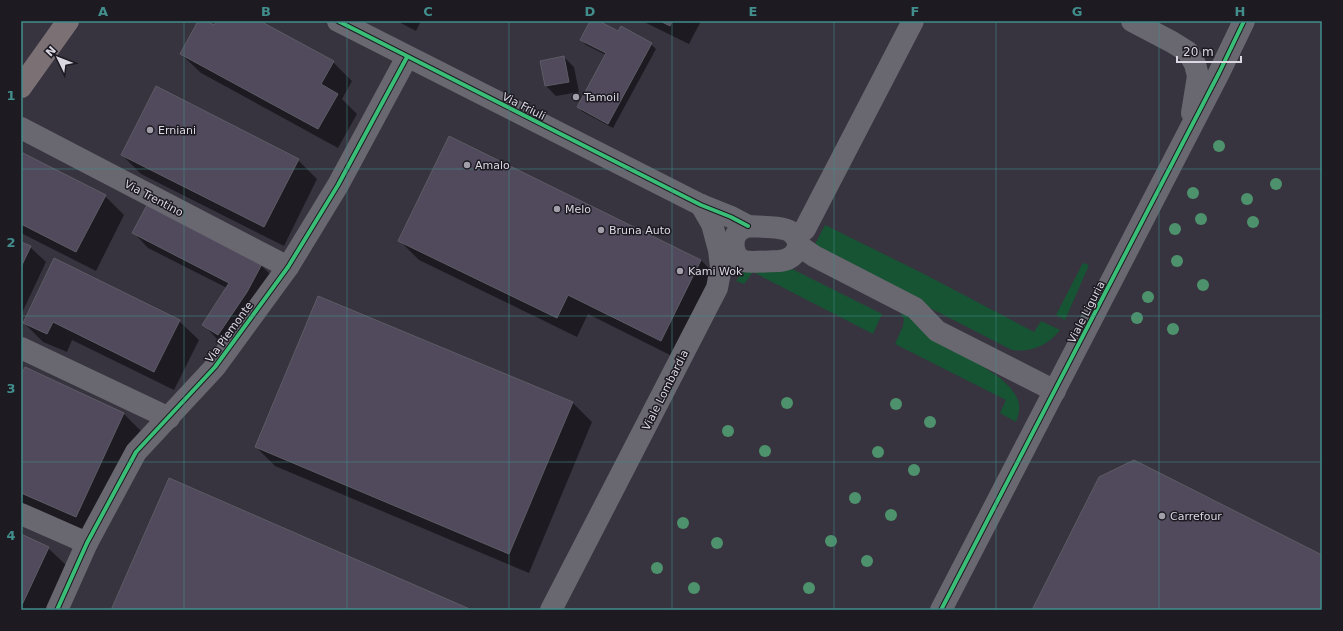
<svg xmlns="http://www.w3.org/2000/svg" width="1343" height="631" font-family="'DejaVu Sans',sans-serif">
<style>
.green{fill:#165434}
.shadow{fill:#0007}
.building{fill:#514a5d;stroke:#5d5b64}
.lines{fill:none;stroke-linecap:round;stroke-linejoin:round}
.minor{stroke:#69676f;stroke-width:22}
.primary{stroke:#7b7175;stroke-width:22}
.cycleway-casing{stroke:#1d1a22;stroke-width:6}
.cycleway{stroke:#3abd76;stroke-width:4}
.tree{fill:#4d926c}
.grid{fill:none;stroke:#428e8c;stroke-width:1;stroke-opacity:0.55}
.poi-dot{fill:#a29faa;stroke:#1d1a22;stroke-width:1.5}
.labels{text-anchor:middle;stroke-width:3;stroke-linejoin:round;paint-order:stroke}
.poi-label{font-size:11px;fill:#dbd8e4;stroke:#1d1a22;text-anchor:start}
.street-label{font-size:11px;fill:#dbd8e4;stroke:#1d1a22}
.neatline{fill:none;stroke:#428e8c;stroke-width:1.5}
.grid-label{font-size:13px;text-anchor:middle;font-weight:bold;fill:#428e8c}
</style>
<rect width="100%" height="100%" fill="#37343f"/>
<!-- green -->
<g class="green">
<path d="M825 225 924 274 1034 332 1041 321 1060 330C1049 345 1030 353 1012 350L813 248Z"/>
<path d="M1083 263 1089 265 1065 320 1056 315Z"/>
<path d="M790 268 882 314 873 334 753 272 744 284 736 281 742 273 750 270Z"/>
<path d="M899 310 1000 378C1009 386 1021 397 1019 410 1019 414 1017 418 1016 422L1000 413 1006 400 895 344 903 326 904 319Z"/>
</g>
<!-- shadow -->
<g class="shadow">
<path d="M199 21H204L215 27 218 21H258L333 62 352 81 342 99 357 114 338 148 201 73 181 54Z"/>
<path d="M397 21H421L416 31Z"/>
<path d="M592 21H597L619 32 651 44 656 49 613 128 583 112 578 107 606 55 586 45 581 40Z"/>
<path d="M642 21H701L689 44Z"/>
<path d="M564 57 574 67 579 92 556 96 546 86Z"/>
<path d="M450 137 701 260 720 280 680 360 588 314 577 337 419 260 400 241Z"/>
<path d="M21 153 105 196 124 215 96 271 21 233Z"/>
<path d="M122 155 298 160 317 179 284 246 141 174Z"/>
<path d="M133 232 261 265 276 280 234 350 218 340 203 324 227 288 148 248Z"/>
<path d="M21 243 30 247 46 262 21 315Z"/>
<path d="M54 259 179 321 199 340 174 390 72 340 67 352 43 342 24 323Z"/>
<path d="M319 297 573 403 592 422 529 573 275 466 256 447Z"/>
<path d="M21 378 124 414 143 433 96 536 21 503Z"/>
<path d="M21 535 48 548 68 567 48 610H21Z"/>
</g>
<!-- building -->
<g class="building">
<path d="M198 21H206L214 25 217 21H260L334 61 321 84 338 94 318 129 180 54Z"/>
<path d="M590 21H599L618 31 621 26 652 43 608 124 577 107 606 53 580 40Z"/>
<path d="M660 21H672L670 26Z"/>
<path d="M564 56 569 82 545 86 540 61Z"/>
<path d="M156 86 299 159 264 227 121 155Z"/>
<path d="M449 136 701 260 661 341 568 295 557 318 398 241Z"/>
<path d="M21 152 106 195 76 252 21 224Z"/>
<path d="M147 205 262 264 247 292 218 335 202 325 229 283 132 233Z"/>
<path d="M21 242 31 246 21 267Z"/>
<path d="M54 258 180 320 154 372 53 322 47 334 23 323Z"/>
<path d="M318 296 573 402 509 554 255 447Z"/>
<path d="M25 367 124 413 76 517 21 493V375Z"/>
<path d="M1134 460 1322 555V610H1032L1099 477Z"/>
<path d="M169 478 472 610H111Z"/>
<path d="M21 534 49 547 21 607Z"/>
</g>
<g class="lines">
<!-- minor -->
<g class="minor">
<path d="M338 21 701 205 731 217 748 226"/>
<path d="M1132 21 1172 42 1188 52 1195 64 1198 76 1192 113"/>
<path d="M21 128 288 267"/>
<path d="M748 226C759 227 783 226 791 232 806 244 795 260 779 261 771 261 750 263 744 261 732 257 730 238 740 230 742 229 746 227 748 226Z"/>
<path d="M796 237 805 229 913 21"/>
<path d="M798 245 814 256 915 308 937 331 1055 391"/>
<path d="M21 348 169 418"/>
<path d="M21 514 87 543"/>
<path d="M57 610 87 543 136 452 215 367 288 267 338 185 407 57"/>
<path d="M551 610 717 288 721 267 719 250 712 224 701 205"/>
<path d="M941 610 1219 73 1244 21"/>
</g>
<!-- primary -->
<path class="primary" d="M21 87 68 21"/>
<defs>
<g id="cycleway">
<path d="M338 21 701 205 731 217 748 226"/>
<path d="M57 610 87 543 136 452 215 367 288 267 338 185 407 57"/>
<path d="M941 610 1219 73 1244 21"/>
</g>
</defs>
<!-- cycleway casing -->
<use href="#cycleway" class="cycleway-casing"/>
<!-- cycleway -->
<use href="#cycleway" class="cycleway"/>
</g>
<!-- trees -->
<g class="tree">
<circle cx="1219" cy="146" r="6"/>
<circle cx="1276" cy="184" r="6"/>
<circle cx="1193" cy="193" r="6"/>
<circle cx="1247" cy="199" r="6"/>
<circle cx="1201" cy="219" r="6"/>
<circle cx="1253" cy="222" r="6"/>
<circle cx="1175" cy="229" r="6"/>
<circle cx="1177" cy="261" r="6"/>
<circle cx="1203" cy="285" r="6"/>
<circle cx="1148" cy="297" r="6"/>
<circle cx="1137" cy="318" r="6"/>
<circle cx="1173" cy="329" r="6"/>
<circle cx="787" cy="403" r="6"/>
<circle cx="896" cy="404" r="6"/>
<circle cx="930" cy="422" r="6"/>
<circle cx="728" cy="431" r="6"/>
<circle cx="765" cy="451" r="6"/>
<circle cx="878" cy="452" r="6"/>
<circle cx="914" cy="470" r="6"/>
<circle cx="855" cy="498" r="6"/>
<circle cx="891" cy="515" r="6"/>
<circle cx="683" cy="523" r="6"/>
<circle cx="831" cy="541" r="6"/>
<circle cx="717" cy="543" r="6"/>
<circle cx="867" cy="561" r="6"/>
<circle cx="657" cy="568" r="6"/>
<circle cx="694" cy="588" r="6"/>
<circle cx="809" cy="588" r="6"/>
</g>
<!-- grid -->
<path class="grid" d="M184 21V610M347 21V610M509 21V610M672 21V610M834 21V610M996 21V610M1159 21V610M21 169H1322M21 316H1322M21 462H1322"/>
<!-- markers -->
<g class="poi-dot">
<circle cx="576" cy="97" r="4"/>
<circle cx="150" cy="130" r="4"/>
<circle cx="467" cy="165" r="4"/>
<circle cx="557" cy="209" r="4"/>
<circle cx="601" cy="230" r="4"/>
<circle cx="680" cy="271" r="4"/>
<circle cx="1162" cy="516" r="4"/>
</g>
<g class="labels">
<!-- poi labels -->
<g class="poi-label">
<text x="584" y="101">Tamoil</text>
<text x="158" y="134">Erniani</text>
<text x="475" y="169">Amalo</text>
<text x="565" y="213">Melo</text>
<text x="609" y="234">Bruna Auto</text>
<text x="688" y="275">Kami Wok</text>
<text x="1170" y="520">Carrefour</text>
</g>
<!-- street labels -->
<g class="street-label">
<text transform="translate(524 106) rotate(27)" y="4">Via Friuli</text>
<text transform="translate(154 198) rotate(28)" y="4">Via Trentino</text>
<text transform="translate(1086 312) rotate(-63)" y="4">Viale Liguria</text>
<text transform="translate(229 332) rotate(-54)" y="4">Via Piemonte</text>
<text transform="translate(665 390) rotate(-63)" y="4">Viale Lombardia</text>
</g>
</g>
<!-- border -->
<rect width="1343" height="631" fill="none" stroke="#1d1a22" stroke-width="44"/>
<!-- north arrow -->
<g transform="translate(58 58) rotate(313)" stroke="#1d1a22" stroke-width="3" paint-order="stroke">
<path d="M0-3L7 15L0 10L-7 15Z" fill="#dbd8e4"/>
<text y="-6" font-size="11" font-weight="bold" text-anchor="middle" fill="#dbd8e4">N</text>
</g>
<!-- scale -->
<path d="M1177 56v6h64v-6" fill="none" stroke="#dbd8e4" stroke-width="2"/>
<text x="1183" y="56" font-size="12" fill="#dbd8e4" stroke="#1d1a22" stroke-width="3" paint-order="stroke">20 m</text>
<rect x="22" y="22" width="1299" height="587" class="neatline"/>
<g class="grid-label">
<text x="103" y="16">A</text>
<text x="266" y="16">B</text>
<text x="428" y="16">C</text>
<text x="590" y="16">D</text>
<text x="753" y="16">E</text>
<text x="915" y="16">F</text>
<text x="1077" y="16">G</text>
<text x="1240" y="16">H</text>
<text x="11" y="100">1</text>
<text x="11" y="247">2</text>
<text x="11" y="393">3</text>
<text x="11" y="540">4</text>
</g>
</svg>
